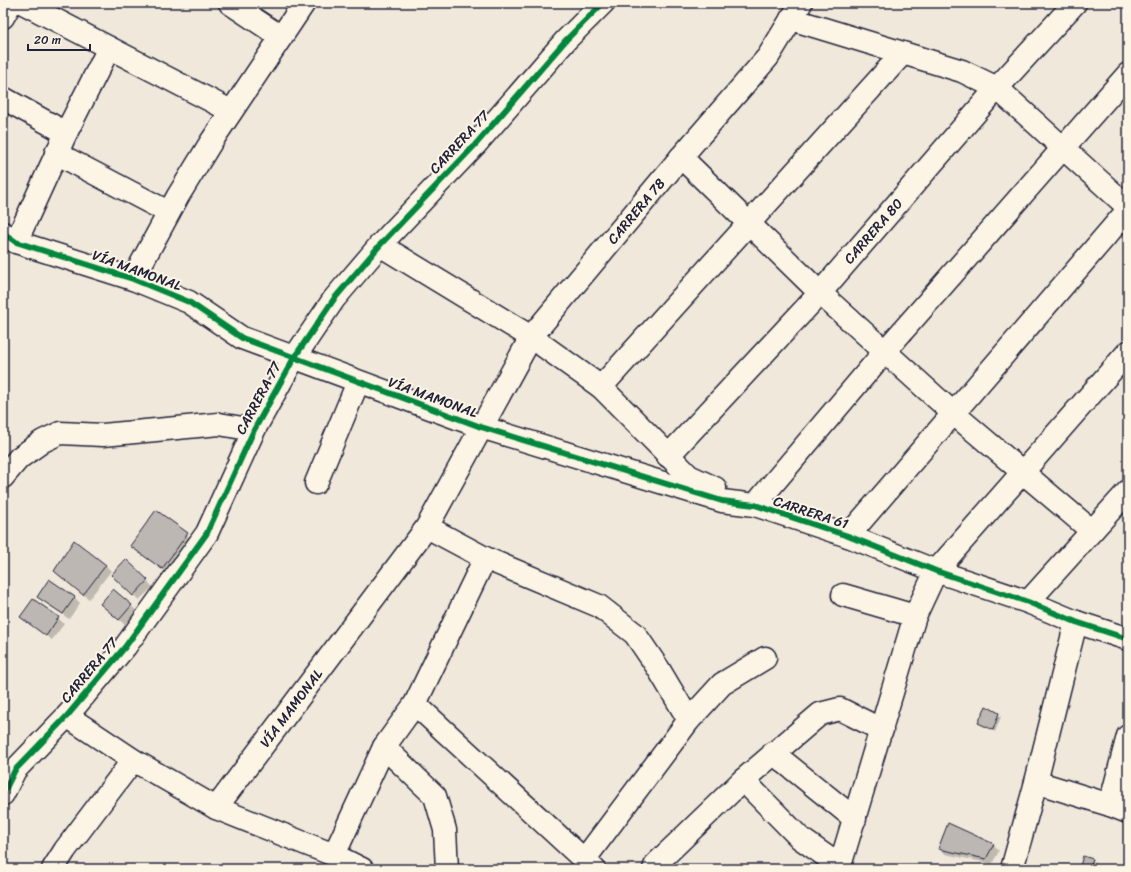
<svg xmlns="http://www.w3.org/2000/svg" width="1131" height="872" font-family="Sriracha,sans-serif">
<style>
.shadow{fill:#0003}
.building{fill:#bcb7b3;stroke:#22223b}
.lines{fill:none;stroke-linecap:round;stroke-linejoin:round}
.minor-casing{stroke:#22223b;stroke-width:25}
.minor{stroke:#fcf5e5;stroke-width:22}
.cycleway-casing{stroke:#fcf5e5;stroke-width:8}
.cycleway{stroke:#00873e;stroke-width:6}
.labels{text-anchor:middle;stroke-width:4;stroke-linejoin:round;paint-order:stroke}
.street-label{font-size:14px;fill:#22223b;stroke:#fcf5e5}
</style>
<rect width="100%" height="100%" fill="#efe8db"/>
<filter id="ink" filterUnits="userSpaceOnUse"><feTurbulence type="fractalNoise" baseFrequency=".025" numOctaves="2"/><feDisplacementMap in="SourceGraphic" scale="8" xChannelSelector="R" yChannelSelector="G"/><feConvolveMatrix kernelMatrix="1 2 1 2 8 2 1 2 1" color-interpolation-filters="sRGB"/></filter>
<g filter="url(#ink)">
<!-- shadow -->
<g class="shadow">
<path d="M156 512 193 540 168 574 131 546Z"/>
<path d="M126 561 153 587 139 600 112 575Z"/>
<path d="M105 565 111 571 89 599 61 577Z"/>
<path d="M113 590 137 611 125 625 107 609Z"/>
<path d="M38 597H74L80 603 69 619Z"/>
<path d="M21 617 58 618 64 624 52 640Z"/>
<path d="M998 714 1001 717 995 732 979 723Z"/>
<path d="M949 824 993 845 999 851 992 864 945 854 939 848Z"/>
<path d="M1084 857 1096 863 1093 869H1080Z"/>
</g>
<!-- building -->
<g class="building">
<path d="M156 510 188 533 162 569 130 546Z"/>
<path d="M74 540 106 565 83 595 54 571Z"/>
<path d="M126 559 148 580 133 596 111 575Z"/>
<path d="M49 579 75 597 63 614 37 597Z"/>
<path d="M113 589 132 605 119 620 100 604Z"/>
<path d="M33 599 59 617 46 636 20 617Z"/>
<path d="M986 706 999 713 993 730 978 723Z"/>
<path d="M948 823 994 844 986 859 938 849Z"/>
<path d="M1128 831V840L1125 839Z"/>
<path d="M1083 856 1093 859 1090 869H1079Z"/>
</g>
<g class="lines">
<defs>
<g id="minor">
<path d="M23 3 231 111"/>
<path d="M230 3 281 37"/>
<path d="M3 17 11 3"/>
<path d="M791 19 962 71 997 88 1128 207"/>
<path d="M3 98 66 133"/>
<path d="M56 153 168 212"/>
<path d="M681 157 820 293 953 413 1092 531"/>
<path d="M3 233 16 242 133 279 189 302 242 338 481 427 722 501 755 505 848 536 936 571 1028 602 1076 622 1128 639"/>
<path d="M16 242 66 133 109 48"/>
<path d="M380 245 531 337 601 387 689 476 715 488"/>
<path d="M133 279 178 196 211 142 304 3"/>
<path d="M601 387 902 54"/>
<path d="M668 456 820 293 997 88 1075 3"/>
<path d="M3 477 19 458 43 441 60 433 103 435 219 424 254 430"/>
<path d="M316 483 358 382"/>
<path d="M755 505 885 351 1128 74"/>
<path d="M427 527 485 558 599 606 635 634 658 668 689 720"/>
<path d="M848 536 1128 210"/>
<path d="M843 595 915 616"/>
<path d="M1028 602 1128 491"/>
<path d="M415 704 594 869"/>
<path d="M67 716 133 760 216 808 334 855 362 869"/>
<path d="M384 747 435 796 445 830 447 869"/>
<path d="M773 753 855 819"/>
<path d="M743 780 800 838 840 866"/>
<path d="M1036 782 1110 805 1128 812"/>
<path d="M3 794 15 770 67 716 125 647 207 533 254 430 294 358 334 299 380 245 475 145 566 40 603 3"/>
<path d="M1110 805 1128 736"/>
<path d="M216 808 427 527 531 337 681 157 768 57 801 3"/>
<path d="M334 855 384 747 415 704 485 558"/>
<path d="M584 860 689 720 722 684 765 658"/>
<path d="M53 869 65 850 133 760"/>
<path d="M654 869 656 864 743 780 820 714 840 709 882 730"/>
<path d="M839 869 915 616 936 571 1128 352"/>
<path d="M1012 869 1036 782 1076 622"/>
</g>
</defs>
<!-- minor casing -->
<use href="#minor" class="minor-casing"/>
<!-- minor -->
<use href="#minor" class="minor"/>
<defs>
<g id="cycleway">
<path d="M3 233 16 242 133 279 189 302 242 338 481 427 722 501 755 505 848 536 936 571 1028 602 1076 622 1128 639"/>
<path d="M3 794 15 770 67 716 125 647 207 533 254 430 294 358 334 299 380 245 475 145 566 40 603 3"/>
</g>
</defs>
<!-- cycleway casing -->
<use href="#cycleway" class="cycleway-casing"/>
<!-- cycleway -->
<use href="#cycleway" class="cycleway"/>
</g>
</g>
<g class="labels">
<!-- street labels -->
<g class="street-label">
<text transform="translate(459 142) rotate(-47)" y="5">CARRERA 77</text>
<text transform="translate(636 211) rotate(-50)" y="5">CARRERA 78</text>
<text transform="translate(873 231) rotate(-49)" y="5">CARRERA 80</text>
<text transform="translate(137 270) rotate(20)" y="5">VÍA MAMONAL</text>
<text transform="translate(433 397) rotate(20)" y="5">VÍA MAMONAL</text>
<text transform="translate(258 398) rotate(-62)" y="5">CARRERA 77</text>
<text transform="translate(811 512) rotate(18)" y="5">CARRERA 61</text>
<text transform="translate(89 670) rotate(-50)" y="5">CARRERA 77</text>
<text transform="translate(291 708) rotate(-53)" y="5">VÍA MAMONAL</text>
</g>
</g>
<!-- margin -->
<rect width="1131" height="872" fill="none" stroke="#fcf5e5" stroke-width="16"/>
<rect x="8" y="8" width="1115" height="856" fill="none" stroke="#22223b" stroke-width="1.5" filter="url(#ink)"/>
<!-- scale -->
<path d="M28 44v6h62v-6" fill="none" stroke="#22223b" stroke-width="2"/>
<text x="34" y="44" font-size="12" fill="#22223b" stroke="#fcf5e5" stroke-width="3" paint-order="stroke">20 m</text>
</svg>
